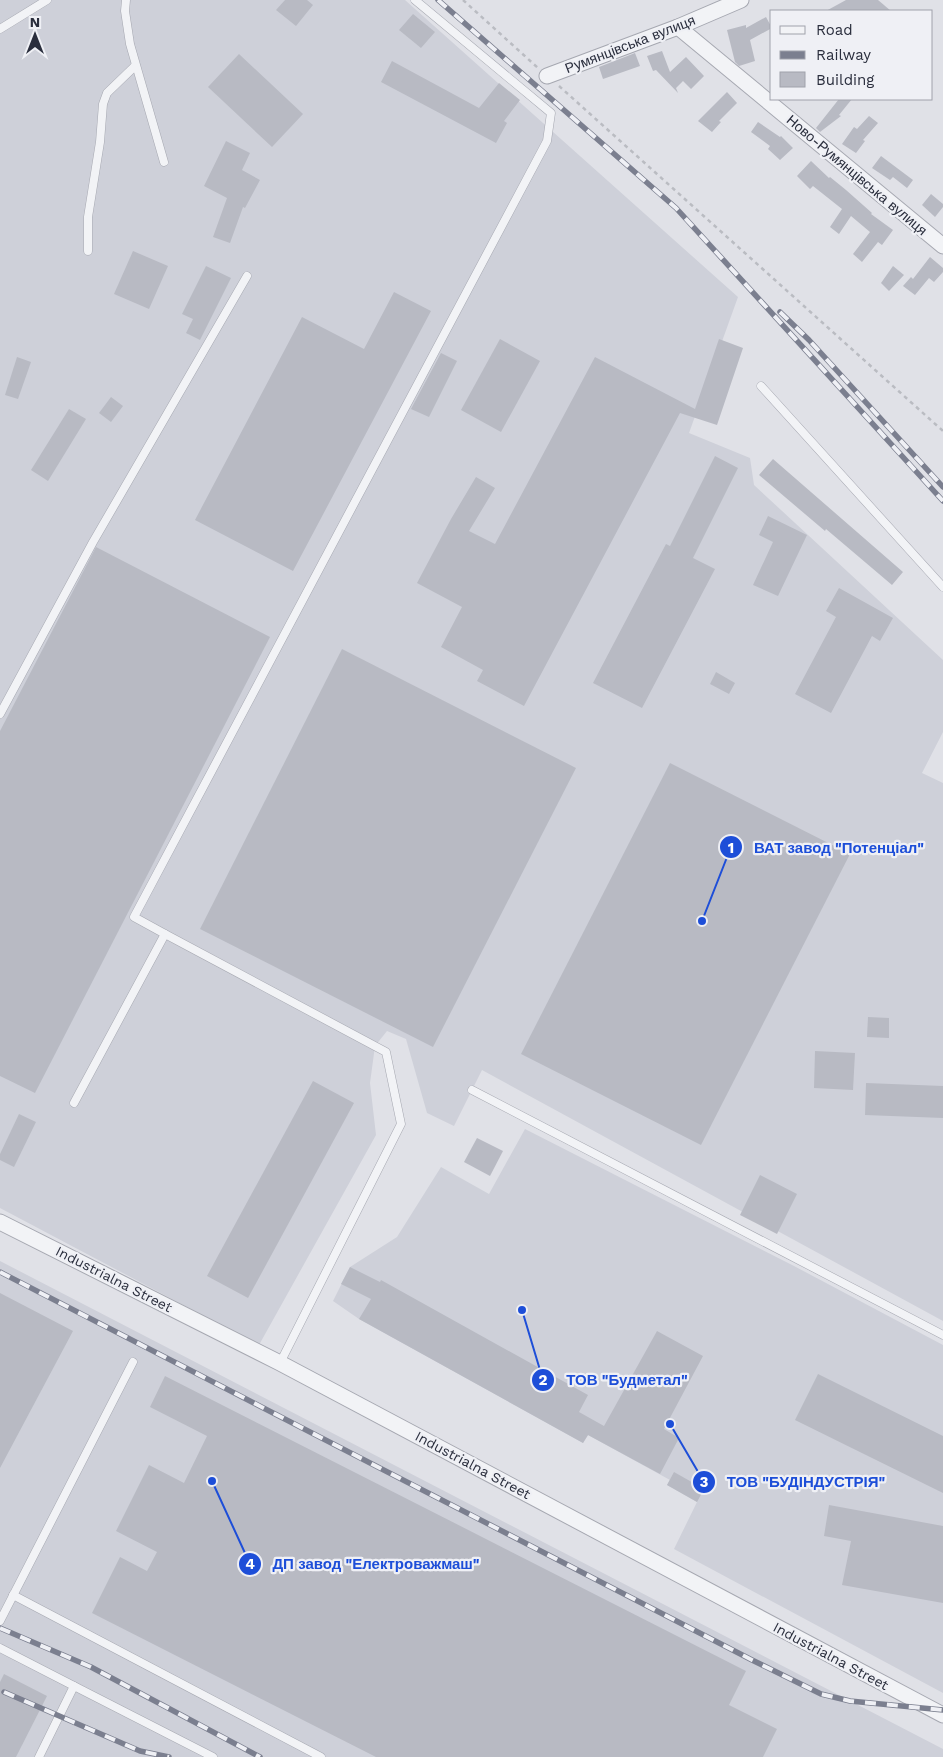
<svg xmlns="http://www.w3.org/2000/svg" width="943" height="1757" font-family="'Work Sans',sans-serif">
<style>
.built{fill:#ced0d9}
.building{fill:#b8bac3}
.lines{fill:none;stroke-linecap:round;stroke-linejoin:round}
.lane-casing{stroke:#a6a8b1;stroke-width:9}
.street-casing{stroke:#a6a8b1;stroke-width:17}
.path{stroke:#babcc2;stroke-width:2.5;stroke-dasharray:4 4;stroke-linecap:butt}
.lane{stroke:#f2f3f6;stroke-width:8}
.street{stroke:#f2f3f6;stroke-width:15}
.rail-casing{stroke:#7b7f8f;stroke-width:5.5}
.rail{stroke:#eff0f5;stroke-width:4;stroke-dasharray:11;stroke-linecap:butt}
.labels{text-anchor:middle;stroke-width:4.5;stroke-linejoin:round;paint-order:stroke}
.street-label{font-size:14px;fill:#2a2e3d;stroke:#eff0f5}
.leader{fill:none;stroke:#1d4ed8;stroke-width:2}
.callout-dot{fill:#1d4ed8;stroke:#eff0f5;stroke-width:2}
.mark-label{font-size:15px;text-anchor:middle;font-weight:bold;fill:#fff}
.callout-label{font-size:15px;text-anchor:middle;font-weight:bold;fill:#1d4ed8;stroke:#eff0f5;stroke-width:4.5;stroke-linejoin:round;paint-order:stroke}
</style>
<rect width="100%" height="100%" fill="#e0e1e7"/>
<!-- built -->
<g class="built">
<path d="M0 0H405L738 297 689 433 750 458 754 485 943 660V732L922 773 943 783V1321L482 1070 454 1126 427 1113 406 1039 387 1031 375 1046 370 1083 376 1135 259 1345 0 1208Z"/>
<path d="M525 1129 794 1266 943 1345V1693L674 1549 697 1502 667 1485 670 1480 588 1435 583 1443 359 1319 333 1301 350 1267 397 1237 441 1167 489 1194Z"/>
<path d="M0 1261 943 1749V1757H0Z"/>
</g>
<!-- building -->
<g class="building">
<path d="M285 0H307L313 5 296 26 276 10Z"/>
<path d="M846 0H878L891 11H826Z"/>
<path d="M413 14 435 32 421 48 399 30Z"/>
<path d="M766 17 772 28 750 40 755 61 739 66 735 62 727 30 746 25V28Z"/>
<path d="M662 51 670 72 686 57 704 76 691 89 683 81 676 88 678 93 656 70 653 71 647 56Z"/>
<path d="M635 53 640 66 603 79 599 67Z"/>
<path d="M239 54 303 114 272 147 208 87Z"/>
<path d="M392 61 479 108 499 83 520 100 504 121 507 123 496 143 381 82Z"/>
<path d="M727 92 737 103 719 121 721 122 712 132 698 121Z"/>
<path d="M839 99H852L839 115 841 116 820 132 816 128Z"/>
<path d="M869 116 878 123 863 140 865 141 856 153 842 144 854 127 857 129Z"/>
<path d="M758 122 780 137 781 136 793 148 780 160 768 149 770 146 751 132Z"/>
<path d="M226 141 250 153 242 170 260 180 245 208 243 207 230 243 213 237 227 198 204 186Z"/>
<path d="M881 156 913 180 907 188 893 177 890 180 872 168Z"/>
<path d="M811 161 829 178 830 177 846 190 872 213 871 214 893 230 882 245 878 242 862 262 853 254 870 232 851 216 839 234 830 227 842 209 813 186 810 189 797 176Z"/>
<path d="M931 194 943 204V207L935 217 922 205Z"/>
<path d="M133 251 168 266 149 309 114 294Z"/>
<path d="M930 257 943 268V272L934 282 929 278 915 295 903 286 911 277 913 279Z"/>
<path d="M206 266 231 278 200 340 186 333 193 319 182 314Z"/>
<path d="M893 266 904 275 889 291 881 283Z"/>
<path d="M394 292 431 311 293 571 195 520 302 317 364 349Z"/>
<path d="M500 339 540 361 501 432 461 410Z"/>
<path d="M719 339 743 348 717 425 680 413 524 706 477 681 483 670 441 647 462 607 417 583 451 519 476 477 495 488 469 531 495 544 595 357 695 409Z"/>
<path d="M441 353 457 361 429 417 411 409Z"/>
<path d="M17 357 31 362 18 399 5 395Z"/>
<path d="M111 397 123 406 111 422 99 413Z"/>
<path d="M69 409 86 419 48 481 31 470Z"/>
<path d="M715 456 738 468 693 558 715 569 642 708 593 683 666 544 670 546Z"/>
<path d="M773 459 903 572 892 585 826 529 825 531 759 475Z"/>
<path d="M768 516 807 535 778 596 753 585 773 542 759 535Z"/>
<path d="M96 547 270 637 35 1093 0 1076V731Z"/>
<path d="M839 588 893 618 880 641 872 636 831 713 795 694 836 617 826 611Z"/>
<path d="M342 649 576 768 433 1047 200 929Z"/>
<path d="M716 672 735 683 729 694 710 684Z"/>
<path d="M670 763 850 854 701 1145 521 1054Z"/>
<path d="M868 1017 889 1018V1038L867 1037Z"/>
<path d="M815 1051 855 1053 853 1090 814 1088Z"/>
<path d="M313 1081 354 1103 248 1298 207 1276Z"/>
<path d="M866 1083 943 1086V1118L865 1115Z"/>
<path d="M19 1114 36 1122 14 1167 0 1160V1154Z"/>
<path d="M477 1138 503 1151 490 1176 464 1162Z"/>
<path d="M760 1175 797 1194 777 1234 740 1215Z"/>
<path d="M350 1267 380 1282 381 1280 588 1395 579 1412 604 1426 657 1331 703 1356 664 1429 679 1438 660 1474 588 1435 583 1443 359 1319 371 1299 341 1284Z"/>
<path d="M0 1293 73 1331 0 1468Z"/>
<path d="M818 1374 943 1436V1493L795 1420Z"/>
<path d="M165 1376 746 1671 729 1705 777 1729 763 1757H376L92 1613 120 1557 147 1571 157 1552 116 1531 149 1465 184 1483 207 1436 150 1407Z"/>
<path d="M674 1472 704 1489 697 1502 667 1485Z"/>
<path d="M829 1505 943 1526V1603L842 1585 851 1541 824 1536Z"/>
<path d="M4 1674 47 1696 16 1757H0V1682Z"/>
</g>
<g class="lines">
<defs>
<g id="lane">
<path d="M126 0 125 11 130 44 164 162"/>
<path d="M0 29 47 0"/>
<path d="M88 251V217L100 142 103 104 107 93 135 66"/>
<path d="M761 386 943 587"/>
<path d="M0 714 93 542 247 276"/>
<path d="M165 934 386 1052 401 1124 280 1363"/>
<path d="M472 1090 943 1335"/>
<path d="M74 1103 165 934 134 917 547 141 551 113 415 0"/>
<path d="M13 1595 321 1757"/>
<path d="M0 1621 133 1362"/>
<path d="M0 1648 74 1686"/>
<path d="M39 1757 74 1686 213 1757"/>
</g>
<g id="street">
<path d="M678 27 943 246"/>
<path d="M547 76 678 27 741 0"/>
<path d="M0 1222 280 1363 943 1715"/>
</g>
</defs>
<!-- lane casing -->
<use href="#lane" class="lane-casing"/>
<!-- street casing -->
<use href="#street" class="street-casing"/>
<!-- path -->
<g class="path">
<path d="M463 0 538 68"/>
<path d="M559 86 943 431"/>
</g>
<!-- lane -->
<use href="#lane" class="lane"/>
<!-- street -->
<use href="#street" class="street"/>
<defs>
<g id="rail">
<path d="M438 0 676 208 943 501"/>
<path d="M780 312 809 340 943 487"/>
<path d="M0 1272 752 1660 821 1694 850 1701 943 1710"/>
<path d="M0 1628 91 1667 260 1757"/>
<path d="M4 1692 140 1751 169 1757"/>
</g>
</defs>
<!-- rail casing -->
<use href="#rail" class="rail-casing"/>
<!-- rail -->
<use href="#rail" class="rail"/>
</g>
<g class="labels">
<!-- street labels -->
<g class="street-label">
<text transform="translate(630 44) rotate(-21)" y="5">Румянцівська вулиця</text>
<text transform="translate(857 175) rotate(40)" y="5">Ново-Румянцівська вулиця</text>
<text transform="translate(114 1279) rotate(27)" y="5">Industrialna Street</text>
<text transform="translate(473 1465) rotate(28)" y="5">Industrialna Street</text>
<text transform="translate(831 1656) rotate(28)" y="5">Industrialna Street</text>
</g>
</g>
<!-- callouts -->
<path class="leader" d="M702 921L731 847M522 1310L543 1380M670 1424L704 1482M212 1481L250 1564"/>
<g class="callout-dot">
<circle cx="702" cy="921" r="5"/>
<circle cx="522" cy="1310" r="5"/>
<circle cx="670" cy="1424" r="5"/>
<circle cx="212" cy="1481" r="5"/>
<circle cx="731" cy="847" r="12"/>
<circle cx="543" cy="1380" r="12"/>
<circle cx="704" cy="1482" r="12"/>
<circle cx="250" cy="1564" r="12"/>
</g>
<g class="mark-label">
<text x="731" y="853">1</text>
<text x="543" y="1385">2</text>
<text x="704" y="1487">3</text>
<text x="250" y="1569">4</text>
</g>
<g class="callout-label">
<text x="839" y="853">ВАТ завод "Потенціал"</text>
<text x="627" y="1385">ТОВ "Будметал"</text>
<text x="806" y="1487">ТОВ "БУДІНДУСТРІЯ"</text>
<text x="376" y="1569">ДП завод "Електроважмаш"</text>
</g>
<!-- legend -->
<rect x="770" y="10" width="162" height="90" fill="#eff0f5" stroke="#a0a2ab"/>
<rect x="780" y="26" width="25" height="8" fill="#f2f3f6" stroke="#a0a2ab"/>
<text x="816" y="35" font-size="15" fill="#2a2e3d">Road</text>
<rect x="780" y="51" width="25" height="8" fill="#7b7f8f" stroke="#a0a2ab"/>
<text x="816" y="60" font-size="15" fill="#2a2e3d">Railway</text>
<rect x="780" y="72" width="25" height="15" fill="#b8bac3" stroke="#a0a2ab"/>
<text x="816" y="85" font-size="15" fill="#2a2e3d">Building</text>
<!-- north arrow -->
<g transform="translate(35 35)" stroke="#eff0f5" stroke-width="4" paint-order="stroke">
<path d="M0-4L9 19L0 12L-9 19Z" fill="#2a2e3d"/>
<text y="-8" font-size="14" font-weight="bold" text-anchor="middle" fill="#2a2e3d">N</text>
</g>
</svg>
